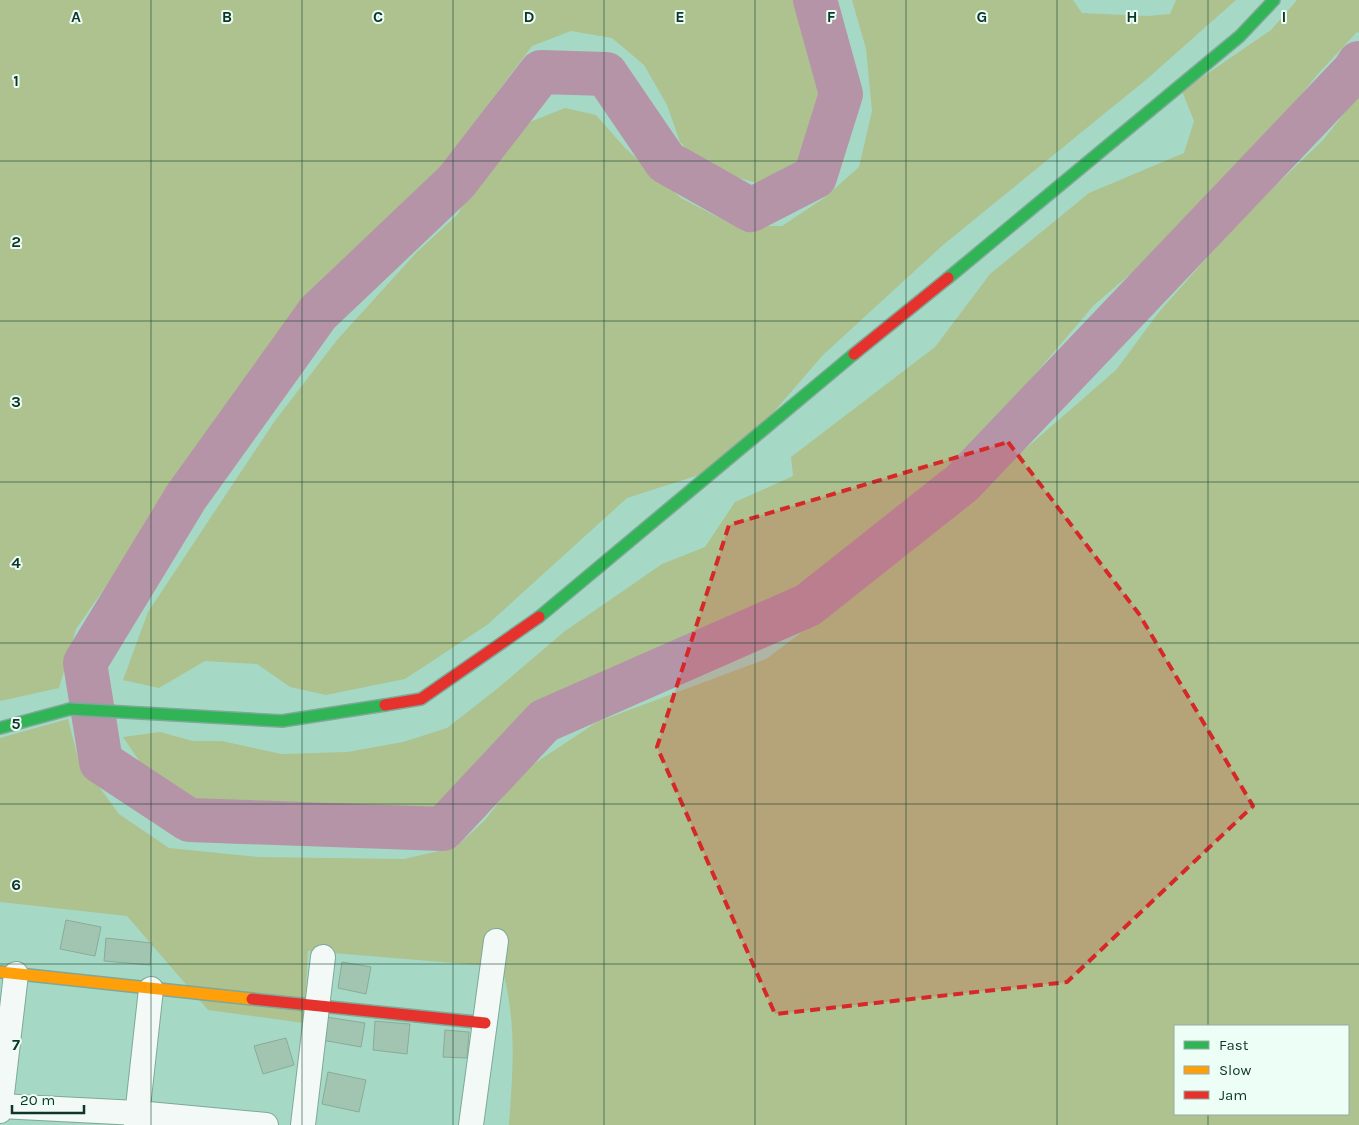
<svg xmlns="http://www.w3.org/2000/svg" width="1359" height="1125" font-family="Karla,sans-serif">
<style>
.forest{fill:#adc28f;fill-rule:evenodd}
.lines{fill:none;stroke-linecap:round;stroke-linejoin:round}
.river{stroke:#b594a8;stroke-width:44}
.building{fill:#a2c5b1;stroke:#89ab98}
.street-casing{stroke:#7ea898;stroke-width:26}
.fast-casing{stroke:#7ea898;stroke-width:14}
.slow-casing{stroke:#7ea898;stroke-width:14}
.jam-casing{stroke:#7ea898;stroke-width:14}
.street{stroke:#f2f9f6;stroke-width:24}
.fast{stroke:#30b455;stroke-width:11}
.slow{stroke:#ff9f0a;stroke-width:11}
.jam{stroke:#e5322d;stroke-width:11}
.marked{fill:#d62828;fill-opacity:0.2;stroke:#d62828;stroke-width:4;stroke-dasharray:10 6;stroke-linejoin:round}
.grid{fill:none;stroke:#0d3628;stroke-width:1;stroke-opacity:0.55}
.grid-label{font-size:16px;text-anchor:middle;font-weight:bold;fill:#0d3628;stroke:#edfef6;stroke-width:4;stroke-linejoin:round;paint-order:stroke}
</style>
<rect width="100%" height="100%" fill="#a6d9c5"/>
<!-- forest -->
<g class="forest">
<path d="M0 0H801L824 74 819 129 797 169 757 183 707 169 680 142 667 105 644 65 612 38 571 31 532 46 497 93 450 168 302 306 76 629 59 688 0 701Z"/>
<path d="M852 0H1073L1082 13 1147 16 1170 14 1176 0H1236L1147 79 943 245 823 355 727 466 627 498 487 625 405 679 326 695 290 687 257 664 205 661 159 688 123 680 148 612 274 422 337 340 417 252 458 214 486 161 527 123 565 108 596 115 625 148 681 198 735 226H782L824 198 859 167 872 111 866 49Z"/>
<path d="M1297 0H1359V33L1357 32 1317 75 1253 155 1182 230 1094 305 996 420 873 536 804 587 554 702 528 718 434 810 388 816 207 806 183 791 153 781 123 737 160 732 193 741H222L281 754 347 752 403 742 447 728 498 688 565 631 662 564 705 547 735 502 793 476 791 457 935 347 990 274 1089 193 1184 153 1194 121 1182 91 1271 30Z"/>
<path d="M1359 95V1125H509C513 1067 517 1025 502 967L308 951 304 1023 208 1010 127 916 0 902V738L68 719 78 758 119 814 169 848 259 857 404 859 456 847 485 820 523 771 597 722 766 659 893 564 1116 370 1159 312 1244 216 1323 140ZM1175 1026H1348V1114H1175Z"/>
</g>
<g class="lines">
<!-- river -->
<path class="river" d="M815 0 841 94 815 177 751 210 666 162 606 74 541 72 456 182 318 313 186 497 85 663 101 762 189 820 443 829 544 721 808 605 962 483 1354 71 1359 63"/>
</g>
<!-- building -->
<g class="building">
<path d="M66 920 101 927 95 956 60 949Z"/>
<path d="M106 938 152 943 150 965 104 961Z"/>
<path d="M342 962 371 967 366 994 338 988Z"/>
<path d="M326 1017 365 1023 361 1047 322 1040Z"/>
<path d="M375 1021 410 1024 407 1054 373 1050Z"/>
<path d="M445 1030 469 1032 467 1058 443 1057Z"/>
<path d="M286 1038 294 1065 263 1074 254 1046Z"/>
<path d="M328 1072 366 1080 359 1112 322 1104Z"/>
</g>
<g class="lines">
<defs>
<g id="street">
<path d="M0 1106 137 1113 266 1125"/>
<path d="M0 1111 16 974"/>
<path d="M136 1125 151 989"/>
<path d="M303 1125 323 957"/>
<path d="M471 1125 496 941"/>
</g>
<g id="fast">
<path d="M948 278 1240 36 1274 0"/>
<path d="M539 617 854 354"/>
<path d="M0 728 70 709 282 721 385 705"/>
</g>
<path id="slow" d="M0 972 252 999"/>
<g id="jam">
<path d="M854 354 948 278"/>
<path d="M385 705 421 699 539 617"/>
<path d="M252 999 485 1023"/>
</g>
</defs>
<!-- street casing -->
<use href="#street" class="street-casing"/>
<!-- fast casing -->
<use href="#fast" class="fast-casing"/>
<!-- slow casing -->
<use href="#slow" class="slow-casing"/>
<!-- jam casing -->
<use href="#jam" class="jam-casing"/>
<!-- street -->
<use href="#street" class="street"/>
<!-- fast -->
<use href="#fast" class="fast"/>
<!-- slow -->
<use href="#slow" class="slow"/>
<!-- jam -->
<use href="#jam" class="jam"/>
</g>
<!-- marked area -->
<path class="marked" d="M1008 442 1139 614 1253 806 1067 982 775 1014 657 747 729 525Z"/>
<!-- grid -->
<path class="grid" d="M151 0V1125M302 0V1125M453 0V1125M604 0V1125M755 0V1125M906 0V1125M1057 0V1125M1208 0V1026M0 161H1359M0 321H1359M0 482H1359M0 643H1359M0 804H1359M0 964H1359M1208 1114V1125"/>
<g class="grid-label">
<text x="76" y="22">A</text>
<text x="227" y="22">B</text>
<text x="378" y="22">C</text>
<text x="529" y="22">D</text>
<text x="680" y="22">E</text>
<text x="831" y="22">F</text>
<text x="982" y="22">G</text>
<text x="1132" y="22">H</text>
<text x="1284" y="22">I</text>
<text x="16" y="86">1</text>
<text x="16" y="247">2</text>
<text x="16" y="407">3</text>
<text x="16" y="568">4</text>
<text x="16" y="729">5</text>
<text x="16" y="890">6</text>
<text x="16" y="1050">7</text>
</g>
<!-- legend -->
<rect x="1174" y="1025" width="175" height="90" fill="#edfef6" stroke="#93aea4"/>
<rect x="1184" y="1041" width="25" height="8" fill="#30b455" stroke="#93aea4"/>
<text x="1219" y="1050" font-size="15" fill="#0d3628">Fast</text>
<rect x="1184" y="1066" width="25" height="8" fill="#ff9f0a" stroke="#93aea4"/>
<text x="1219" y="1075" font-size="15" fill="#0d3628">Slow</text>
<rect x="1184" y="1091" width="25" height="8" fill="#e5322d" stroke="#93aea4"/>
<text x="1219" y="1100" font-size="15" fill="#0d3628">Jam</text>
<!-- scale -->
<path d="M12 1105v8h72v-8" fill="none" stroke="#0d3628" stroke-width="2.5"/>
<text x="20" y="1105" font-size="15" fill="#0d3628" stroke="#edfef6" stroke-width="4" paint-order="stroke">20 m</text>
</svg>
